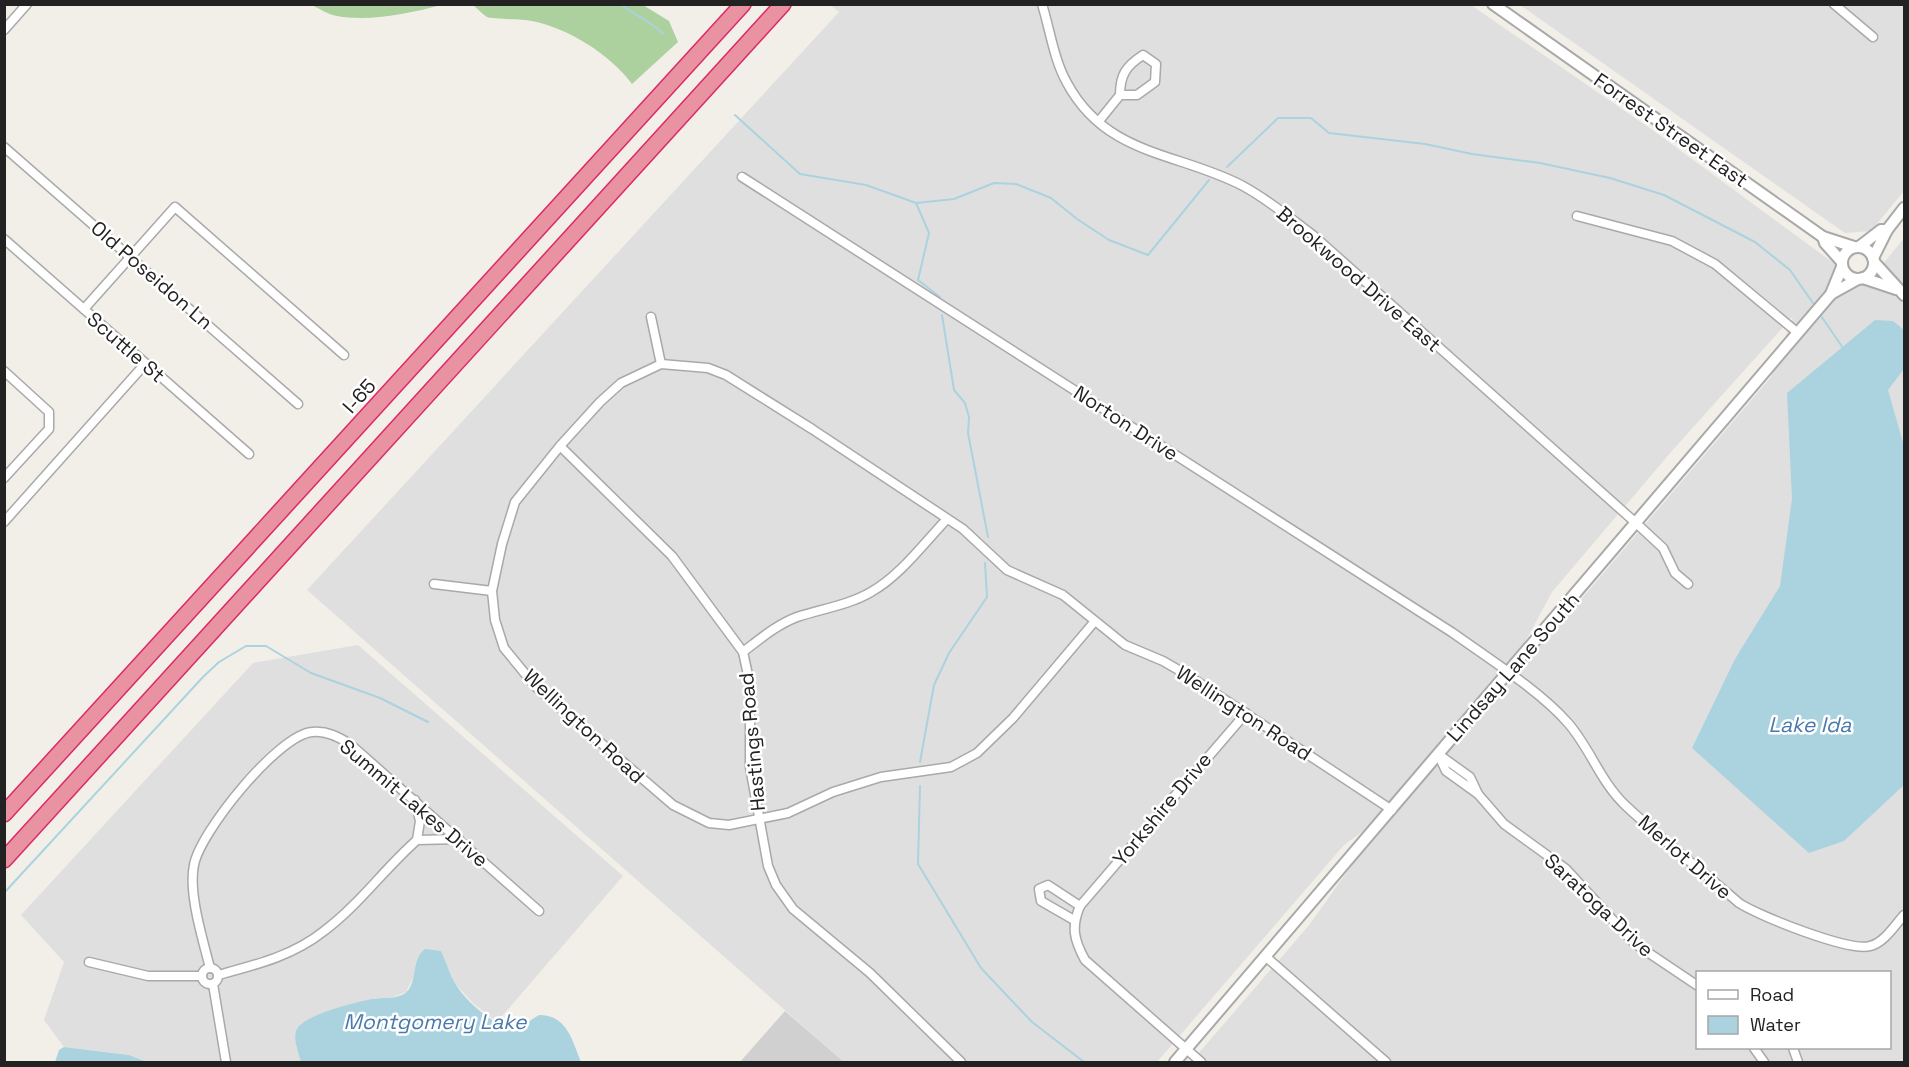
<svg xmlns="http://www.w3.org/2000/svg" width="1909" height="1067" font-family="'Space Grotesk',sans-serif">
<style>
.residential{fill:#e0dfdf;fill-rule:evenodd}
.religious{fill:#d0d0d0}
.forest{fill:#add19e}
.water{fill:#aad3df}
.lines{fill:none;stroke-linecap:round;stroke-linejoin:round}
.stream{stroke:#aad3df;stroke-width:2}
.minor-casing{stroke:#a9a9a9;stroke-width:11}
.tertiary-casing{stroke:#a9a9a9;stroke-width:14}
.motorway-casing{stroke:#dc2a67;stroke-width:18}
.minor{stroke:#fff;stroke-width:8}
.tertiary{stroke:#fff;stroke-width:10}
.motorway{stroke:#e892a2;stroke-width:15}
.labels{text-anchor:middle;stroke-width:5;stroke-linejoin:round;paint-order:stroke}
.street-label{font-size:20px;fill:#222;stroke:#fff}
.water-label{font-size:21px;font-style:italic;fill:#4a7aab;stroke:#fff}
</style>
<rect width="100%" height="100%" fill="#f2efe9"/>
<!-- residential -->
<g class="residential">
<path d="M830 5H1471L1651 129 1865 286 1904 238V1062H1191L1310 924 1390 811 1344 845 1157 1062H844L307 590 839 12ZM1793 316 1771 377 1572 610 1510 670 1552 592 1671 452ZM1698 972H1890V1048H1698Z"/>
<path d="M1520 5H1904V191L1871 231 1845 233Z"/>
<path d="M358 645 623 876 497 1022 474 1004 455 984 441 951 413 978 406 992 389 999 375 998 295 1033 301 1062H147L129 1055 64 1047 44 1020 64 962 21 915 253 663Z"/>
</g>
<!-- religious -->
<path class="religious" d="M785 1011 844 1062H740Z"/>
<!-- forest -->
<g class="forest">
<path d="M311 5H442C410 13 371 22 337 16 328 15 319 8 311 5Z"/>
<path d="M473 5H643L669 21 678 42 632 84C611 55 568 28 532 21 522 19 492 19 487 17 482 14 477 8 473 5Z"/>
</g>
<!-- water -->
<g class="water">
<path d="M1875 320 1893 321 1904 330V369L1888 390 1904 446V785L1844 841 1809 853 1692 748 1735 659 1780 586 1792 499 1787 393Z"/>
<path d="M425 949 441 951C446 961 450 975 456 985 466 1001 495 1028 515 1028 523 1028 531 1019 539 1015 567 1015 572 1040 581 1062H301C299 1054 293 1039 296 1031 301 1015 357 1002 372 999 383 997 393 1000 404 994 419 984 410 960 425 949Z"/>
<path d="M64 1047 129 1055 147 1062H55L59 1050Z"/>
</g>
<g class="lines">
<!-- stream -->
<g class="stream">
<path d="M620 4 657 28 663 34"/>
<path d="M735 115 800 174 866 185 916 203 954 199 994 183 1016 184 1051 198 1077 219 1109 240 1148 255 1209 180"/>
<path d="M1227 167 1278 118H1311L1329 133 1425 144 1472 154 1540 163 1610 178 1664 195 1755 242 1790 270 1815 306"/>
<path d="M916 203 929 233 918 280 940 297"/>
<path d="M1819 313 1843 348"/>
<path d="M942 315 954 390 965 403 969 417 968 433 988 537"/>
<path d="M920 762 934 685 949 653 987 597 985 563"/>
<path d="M920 786 918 864 981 968 1032 1022 1084 1062"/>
<path d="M4 893 203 677 219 662 246 646H266L311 673 380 698 428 722"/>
</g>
<defs>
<g id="minor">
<path d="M1042 4C1050 30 1054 60 1067 83 1107 157 1179 152 1243 186 1269 200 1291 219 1314 236L1636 523 1663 548 1675 573 1688 584"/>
<path d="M1834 4 1873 37"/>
<path d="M4 30 27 4"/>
<path d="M1099 121 1120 95H1137L1155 82 1156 64 1143 55C1126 66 1120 75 1120 95"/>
<path d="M4 147 298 404"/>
<path d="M742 177 1453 633C1488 658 1540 691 1568 723 1590 748 1600 781 1625 805 1661 839 1701 870 1739 903 1759 916 1849 952 1870 946 1884 943 1895 925 1904 915"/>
<path d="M1577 216 1672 241 1715 264 1798 333"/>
<path d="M4 239 249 454"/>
<path d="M84 309 175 207 344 355"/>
<path d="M651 317 661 364"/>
<path d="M4 371 49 412V429L4 478"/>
<path d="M560 446 672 556 743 652 750 684V767L768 866 776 885 793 909 870 973 961 1062"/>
<path d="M4 522 145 364"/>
<path d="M434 584 492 591"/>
<path d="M1095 621 1013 718 977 753 951 767 881 777 833 792 788 813 729 825 709 823 673 805 536 687 504 648 495 620 492 591 502 544 515 502 560 446 600 402 621 383 661 364 708 368 726 375 812 429 963 529 1007 570 1063 595 1125 645 1163 661 1189 676 1392 810"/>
<path d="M743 652C760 639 776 625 797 617 821 609 849 605 871 592 900 576 924 543 947 519"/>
<path d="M1438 754 1470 777 1478 794 1504 824 1566 869 1634 943 1698 986"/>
<path d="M1438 754 1446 771 1478 794"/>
<path d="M415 800 420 821 417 840"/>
<path d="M1074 920 1041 901 1039 889 1048 885 1080 906"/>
<path d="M1265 956 1386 1062"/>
<path d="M89 962 148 976H202"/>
<circle cx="210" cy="976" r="8"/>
<path d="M210 968C203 940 188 893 194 865 200 832 278 735 312 732 326 730 339 737 350 744L539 911"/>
<path d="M218 975C255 965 293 956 324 931 359 905 384 869 417 840L459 839"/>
<path d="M213 984 226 1062"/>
<path d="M1754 1048 1764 1062"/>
<path d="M1793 1048 1798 1062"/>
<path d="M1201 1062 1085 960C1074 940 1071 927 1080 906L1246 713"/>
</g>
<g id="tertiary">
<path d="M1493 4 1823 237 1854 247"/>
<path d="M1823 237 1825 243 1842 262"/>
<circle cx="1858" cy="263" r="16"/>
<path d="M1859 247 1881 230H1887"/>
<path d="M1873 258 1887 230 1904 208"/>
<path d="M1874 262 1904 295"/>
<path d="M1863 278 1896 289"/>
<path d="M1831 294 1858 279"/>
<path d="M1175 1062 1831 294 1842 267"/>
</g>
<g id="motorway">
<path d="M4 814 743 4"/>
<path d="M4 860 783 4"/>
</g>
</defs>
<!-- minor casing -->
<use href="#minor" class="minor-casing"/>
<!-- tertiary casing -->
<use href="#tertiary" class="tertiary-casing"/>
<!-- motorway casing -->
<use href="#motorway" class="motorway-casing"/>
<!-- minor -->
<use href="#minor" class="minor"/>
<!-- tertiary -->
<use href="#tertiary" class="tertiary"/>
<!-- motorway -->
<use href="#motorway" class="motorway"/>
</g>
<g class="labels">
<!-- street labels -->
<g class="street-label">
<text transform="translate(1671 130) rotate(35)" y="7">Forrest Street East</text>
<text transform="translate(152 275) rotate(41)" y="7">Old Poseidon Ln</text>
<text transform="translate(1359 279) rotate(41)" y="7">Brookwood Drive East</text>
<text transform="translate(126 347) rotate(41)" y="7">Scuttle St</text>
<text transform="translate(359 396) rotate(-48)" y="7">I-65</text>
<text transform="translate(1126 423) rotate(33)" y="7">Norton Drive</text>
<text transform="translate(1513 667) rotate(-49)" y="7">Lindsay Lane South</text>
<text transform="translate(1244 713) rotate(33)" y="7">Wellington Road</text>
<text transform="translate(584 726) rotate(43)" y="7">Wellington Road</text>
<text transform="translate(752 742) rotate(-95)" y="7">Hastings Road</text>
<text transform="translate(414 803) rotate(40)" y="7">Summit Lakes Drive</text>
<text transform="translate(1162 809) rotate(-50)" y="7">Yorkshire Drive</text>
<text transform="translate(1685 857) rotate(41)" y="7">Merlot Drive</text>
<text transform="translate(1599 905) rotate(43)" y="7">Saratoga Drive</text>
</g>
<!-- water labels -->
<g class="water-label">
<text x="1810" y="732">Lake Ida</text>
<text x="435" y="1029">Montgomery Lake</text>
</g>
</g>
<!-- border -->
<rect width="1909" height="1067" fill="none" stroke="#222222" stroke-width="12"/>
<!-- legend -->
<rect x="1696" y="971" width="195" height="78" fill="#ffffff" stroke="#a7a7a7" stroke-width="1.5"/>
<rect x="1708" y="990" width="30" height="9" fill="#ffffff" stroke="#a7a7a7" stroke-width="1.5"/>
<text x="1750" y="1001" font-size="18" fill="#222222">Road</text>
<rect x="1708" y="1016" width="30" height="18" fill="#aad3df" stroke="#a7a7a7" stroke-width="1.5"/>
<text x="1750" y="1031" font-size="18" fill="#222222">Water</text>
</svg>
